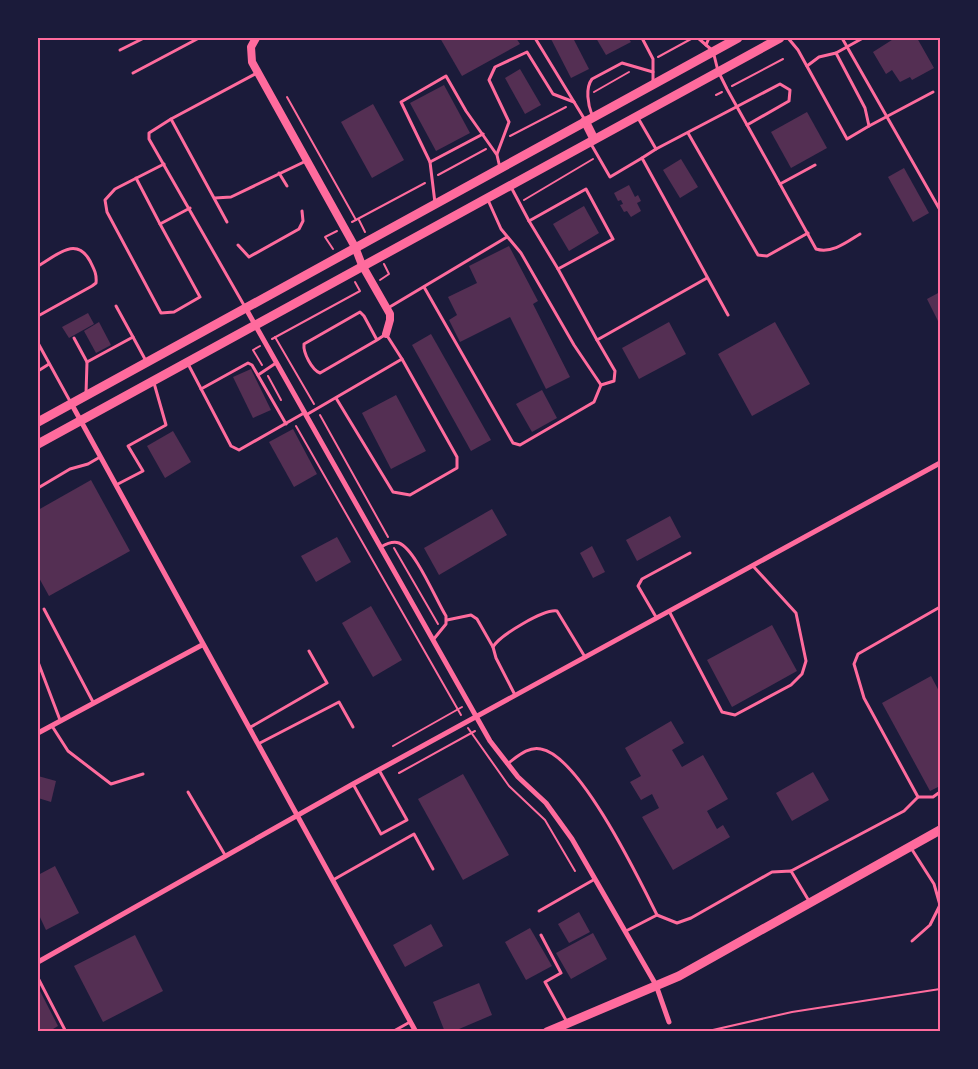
<svg xmlns="http://www.w3.org/2000/svg" width="978" height="1069" font-family="Arial,sans-serif">
<style>
.building{fill:#542f53}
.lines{fill:none;stroke-linecap:round;stroke-linejoin:round}
.path{stroke:#ff6b9d;stroke-width:2}
.service{stroke:#ff6b9d;stroke-width:3}
.minor{stroke:#ff6b9d;stroke-width:5}
.tertiary{stroke:#ff6b9d;stroke-width:8}
.secondary{stroke:#ff6b9d;stroke-width:9}
.primary{stroke:#ff6b9d;stroke-width:9}
.neatline{fill:none;stroke:#ff6b9d;stroke-width:2}
</style>
<rect width="100%" height="100%" fill="#1b1b3a"/>
<!-- building -->
<g class="building">
<path d="M440 38H516L520 44 462 76Z"/>
<path d="M554 38H573L589 69 571 78 551 39Z"/>
<path d="M596 38H628L631 42 606 55Z"/>
<path d="M895 38H917L934 68 912 80 910 77 900 82 892 70 886 74 873 52Z"/>
<path d="M520 69 541 105 525 114 505 78Z"/>
<path d="M444 85 470 133 436 151 410 103Z"/>
<path d="M373 104 404 160 372 178 341 122Z"/>
<path d="M807 112 827 148 791 168 771 132Z"/>
<path d="M681 159 698 187 680 198 663 170Z"/>
<path d="M904 168 929 213 913 222 888 177Z"/>
<path d="M629 185 635 197 638 195 641 201 637 203 641 211 631 217 627 211 624 212 620 205 623 204 621 200 618 201 614 193Z"/>
<path d="M584 206 599 233 569 251 553 224Z"/>
<path d="M509 246 538 301 533 304 570 377 546 389 510 317 460 342 449 320 457 315 448 297 477 283 469 266Z"/>
<path d="M940 292V325L927 299Z"/>
<path d="M88 313 94 324 69 338 62 327Z"/>
<path d="M99 322 111 345 96 353 84 331Z"/>
<path d="M669 322 686 354 639 379 622 348Z"/>
<path d="M775 322 810 384 752 416 718 354Z"/>
<path d="M431 334 491 440 471 451 412 345Z"/>
<path d="M251 369 271 410 253 418 233 377Z"/>
<path d="M542 390 557 418 532 432 516 404Z"/>
<path d="M396 395 426 451 391 469 362 413Z"/>
<path d="M293 429 317 474 294 487 269 442Z"/>
<path d="M173 431 191 462 165 478 147 446Z"/>
<path d="M91 480 130 551 49 596 38 576V510Z"/>
<path d="M492 509 507 535 439 575 424 548Z"/>
<path d="M670 516 681 537 637 561 626 540Z"/>
<path d="M337 537 351 562 316 582 301 556Z"/>
<path d="M592 546 605 572 593 578 580 553Z"/>
<path d="M371 606 402 660 373 677 342 623Z"/>
<path d="M772 625 797 671 732 707 707 660Z"/>
<path d="M931 676 940 693V786L930 791 882 703Z"/>
<path d="M671 721 684 743 672 750 682 767 703 755 728 799 707 811 717 829 723 825 730 837 673 870 642 817 659 808 652 794 641 800 630 782 641 776 625 748Z"/>
<path d="M813 772 829 800 792 821 776 793Z"/>
<path d="M463 774 509 855 463 880 418 799Z"/>
<path d="M38 776 56 781 51 802 38 798Z"/>
<path d="M55 866 79 913 46 930 38 913V875Z"/>
<path d="M579 912 590 932 569 943 558 924Z"/>
<path d="M431 924 443 946 405 967 393 945Z"/>
<path d="M530 928 552 966 526 980 505 942Z"/>
<path d="M593 933 607 959 571 979 556 953Z"/>
<path d="M135 935 163 991 103 1022 74 966Z"/>
<path d="M479 983 492 1015 452 1032H445L433 1002Z"/>
<path d="M38 987 58 1026 48 1032H38Z"/>
</g>
<g class="lines">
<!-- path -->
<g class="path">
<path d="M658 57 691 39"/>
<path d="M732 86 783 59"/>
<path d="M594 92 629 72"/>
<path d="M716 95 722 92"/>
<path d="M287 97 356 220"/>
<path d="M510 136 566 107"/>
<path d="M438 175 486 149"/>
<path d="M524 200 593 159"/>
<path d="M359 220 365 232"/>
<path d="M352 222 425 183"/>
<path d="M333 249 325 237 337 231"/>
<path d="M380 280 389 274 384 264"/>
<path d="M275 337 314 404"/>
<path d="M272 339 360 291 355 282"/>
<path d="M260 346 253 350 262 365"/>
<path d="M268 376 281 400"/>
<path d="M320 415 388 537"/>
<path d="M296 426 461 715"/>
<path d="M394 548 438 624"/>
<path d="M468 728 509 786 545 820 575 871"/>
<path d="M393 746 462 707"/>
<path d="M399 773 475 731"/>
<path d="M704 1032 792 1012 940 989"/>
</g>
<!-- service -->
<g class="service">
<path d="M535 38 585 120"/>
<path d="M642 38 653 59V84"/>
<path d="M698 38 713 51 718 71 727 89 780 184 815 165"/>
<path d="M788 38 798 50 847 139 869 126 865 108 836 53 863 38"/>
<path d="M842 38 940 210"/>
<path d="M706 45 709 38"/>
<path d="M120 50 144 38"/>
<path d="M807 66 819 57 836 53"/>
<path d="M133 73 199 38"/>
<path d="M592 115C588 105 585 88 592 79L622 63 653 72"/>
<path d="M638 118 656 149 780 84 790 90 789 101 747 125"/>
<path d="M171 119 227 222"/>
<path d="M869 126 933 92"/>
<path d="M688 133 758 255 767 256 808 233"/>
<path d="M591 144 610 177 642 158 728 315"/>
<path d="M497 154 509 122 489 80 495 67 527 52 553 94 574 102"/>
<path d="M642 158 656 149"/>
<path d="M430 162 483 134"/>
<path d="M164 164 115 189 105 200 107 212 161 313 174 312 200 297 160 224 190 208"/>
<path d="M279 173 287 186"/>
<path d="M136 178 160 224"/>
<path d="M780 184 816 249C832 254 847 242 860 234"/>
<path d="M511 187 529 221 586 189 613 239 558 269 597 340 707 278"/>
<path d="M215 198 231 197 306 161"/>
<path d="M488 200 501 229 521 253 574 345 601 385 614 381 615 371 597 340"/>
<path d="M435 203 430 162 401 102 446 76 466 111 497 155 500 168"/>
<path d="M529 221 558 269"/>
<path d="M238 245 249 257 299 229 303 221 302 211"/>
<path d="M38 266C56 256 76 235 90 261 94 269 97 274 96 283L92 286 38 316"/>
<path d="M424 287 513 443 520 445 594 402 601 385"/>
<path d="M116 306 133 337"/>
<path d="M245 307 149 139V133L171 119 257 73"/>
<path d="M388 308 507 237"/>
<path d="M74 338 87 362"/>
<path d="M377 340 320 373C312 370 303 353 304 344L360 312 364 316 377 340 386 334 402 359"/>
<path d="M38 343 71 403"/>
<path d="M187 362 231 446 239 450 304 413"/>
<path d="M38 371 49 364"/>
<path d="M258 375 276 363"/>
<path d="M201 389 248 363 252 365 286 424"/>
<path d="M86 394 87 362 133 337 146 361"/>
<path d="M306 415 402 359 457 457V468L410 495 393 492 336 398"/>
<path d="M116 485 143 471 128 446 166 425 154 383"/>
<path d="M38 488 70 469 88 464 100 457"/>
<path d="M381 547C386 544 393 541 399 543 415 549 436 600 446 616V624L433 640"/>
<path d="M940 607 858 654 854 664 864 698 918 797H933L940 792"/>
<path d="M44 609 93 702"/>
<path d="M669 611 722 712 735 715 791 685 802 674 806 661 796 613 753 566"/>
<path d="M656 617 638 586 642 579 690 553"/>
<path d="M447 620 471 615 477 619 493 647"/>
<path d="M38 662 60 720"/>
<path d="M515 695 496 658 493 647C500 635 544 609 557 611L585 657"/>
<path d="M52 726 68 751 111 784 143 774"/>
<path d="M249 728 327 683 309 651"/>
<path d="M258 744 339 702 353 727"/>
<path d="M507 764C517 757 528 746 541 749 580 756 639 879 657 915"/>
<path d="M353 784 381 834 407 820 379 770"/>
<path d="M188 792 225 855"/>
<path d="M911 848 934 884 940 905 930 925 912 941"/>
<path d="M791 871 904 811 918 797"/>
<path d="M333 880 414 834 433 869"/>
<path d="M539 911 595 879"/>
<path d="M626 931 657 915 677 923 691 918 772 872 791 871 809 901"/>
<path d="M541 935 561 973 545 982 567 1022"/>
<path d="M38 978 66 1032"/>
<path d="M392 1032 410 1022"/>
</g>
<!-- minor -->
<g class="minor">
<path d="M245 307 490 741 518 777 546 803 572 839 656 985 669 1022"/>
<path d="M71 403 416 1032"/>
<path d="M38 733 202 645"/>
<path d="M38 962 353 784 940 463"/>
</g>
<!-- tertiary -->
<path class="tertiary" d="M256 38 251 47 252 62 355 247 362 265 390 314V320L386 334"/>
<!-- secondary -->
<path class="secondary" d="M547 1032 679 976 940 830"/>
<!-- primary -->
<g class="primary">
<path d="M585 121 594 139"/>
<path d="M38 422 738 38"/>
<path d="M38 444 780 38"/>
</g>
</g>
<!-- border -->
<rect width="978" height="1069" fill="none" stroke="#1b1b3a" stroke-width="78"/>
<rect x="39" y="39" width="900" height="991" class="neatline"/>
</svg>
